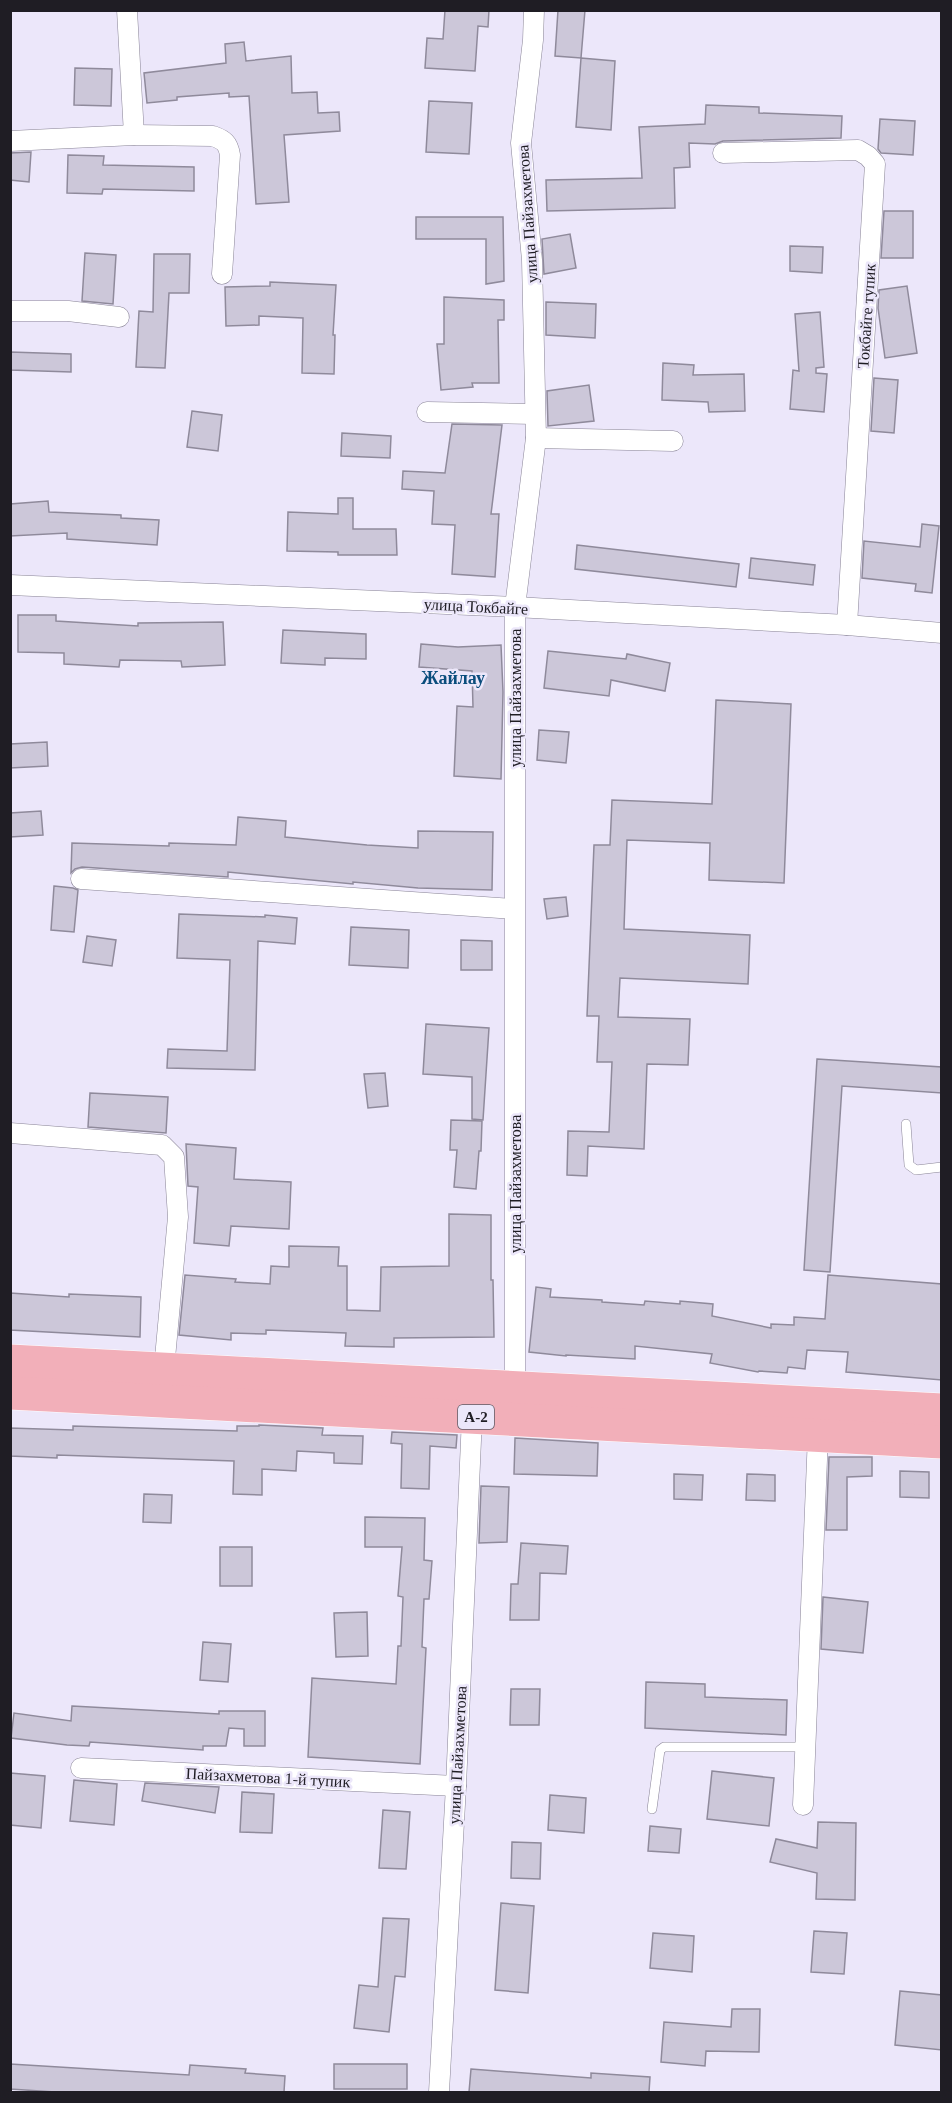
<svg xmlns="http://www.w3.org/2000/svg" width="952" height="2103" font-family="'Times New Roman',serif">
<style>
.building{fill:#ccc7d9;stroke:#8f8a9b;stroke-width:1.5}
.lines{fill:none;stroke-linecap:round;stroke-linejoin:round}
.lane-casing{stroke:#898496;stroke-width:10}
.street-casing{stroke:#898496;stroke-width:21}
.highway-casing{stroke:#fff;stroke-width:34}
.lane{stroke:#fff;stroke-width:9}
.street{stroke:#fff;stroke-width:20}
.highway{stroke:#f2afb9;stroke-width:33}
.labels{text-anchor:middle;stroke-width:5;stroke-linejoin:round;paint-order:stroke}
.shield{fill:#ece7fa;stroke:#5c5a64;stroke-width:1.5}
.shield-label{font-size:15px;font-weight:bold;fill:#1f1d24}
.street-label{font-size:16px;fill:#1f1d24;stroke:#ece7fa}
.neighbourhood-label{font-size:18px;font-weight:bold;fill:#0a4d7c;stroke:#ece7fa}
</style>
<rect width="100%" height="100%" fill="#ece7fa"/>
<!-- building -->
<g class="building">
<path d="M445 10H489L488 27 478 26 475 71 425 68 427 38 443 39Z"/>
<path d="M558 10H585L581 58 555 56Z"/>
<path d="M244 42 246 61 291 56 292 93 317 92 318 113 339 112 340 131 284 135 289 202 256 204 249 96 229 97V93L177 97V100L147 103 144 73 226 63 225 44Z"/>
<path d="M581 58 615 61 611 130 576 127Z"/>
<path d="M75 68 112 69 111 106 74 105Z"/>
<path d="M429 101 472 103 469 154 426 152Z"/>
<path d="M706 105 759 107V113L842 116 841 138 723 141 715 144 689 143 690 167 674 168 675 208 547 211 546 180 642 178 639 127 705 124Z"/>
<path d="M880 119 915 121 913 155 881 153 878 149Z"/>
<path d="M31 152 29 182 10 180V153Z"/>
<path d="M68 155 104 156 103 165 194 167V191L103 189 102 194 67 193Z"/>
<path d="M884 211H913V258H881Z"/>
<path d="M416 217H503L504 281 486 284V239H416Z"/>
<path d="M570 234 576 268 544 274 542 239Z"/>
<path d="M790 246 823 247 822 273 790 271Z"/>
<path d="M85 253 116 255 113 304 82 301Z"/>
<path d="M154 254H190L189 293H169L165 368 136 367 139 311 153 312Z"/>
<path d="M270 282 336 285 333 335H335L334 374 302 373 303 318 259 316V325L226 326 225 287 270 286Z"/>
<path d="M907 286 917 353 885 358 878 308 879 290Z"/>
<path d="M444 297 504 300V320H498L499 383H472L473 387 441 390 437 344H444Z"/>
<path d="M546 302 596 304 595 338 546 335Z"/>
<path d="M820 312 824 367 816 368V373L827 374 824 412 790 409 793 370 799 371 795 314Z"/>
<path d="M10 352 71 354V372L10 370Z"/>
<path d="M663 363 694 365 693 375 744 374 745 411 709 412 708 402 662 400Z"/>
<path d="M874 378 898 380 894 433 871 431Z"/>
<path d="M589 385 594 421 548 426 547 391Z"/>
<path d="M192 411 222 415 218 451 187 447Z"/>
<path d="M452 424 502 425 491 514H499L495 577 452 574 455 525 432 524 434 491 402 489 403 471 445 473Z"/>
<path d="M342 433 391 436 390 458 341 456Z"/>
<path d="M338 498H353V529H396L397 555H338V552L287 551 288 512 338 514Z"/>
<path d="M48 501 49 512 121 515V518L159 520 157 545 67 539V533L10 536V504Z"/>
<path d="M922 524 939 526 932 593 915 591 916 584 862 578 864 541 920 547Z"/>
<path d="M577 545 739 564 736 587 575 569Z"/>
<path d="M751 558 815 565 813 585 749 578Z"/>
<path d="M18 615H56V621L138 626V623L223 622 225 665 182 667 181 661 120 660 119 667 64 664V653L18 652Z"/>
<path d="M283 630 366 634V659L325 658V665L281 663Z"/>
<path d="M421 644 458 647 501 645 503 692 501 779 454 776 457 706 473 707 472 671 419 667Z"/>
<path d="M548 651 626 659 627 654 670 663 665 691 611 680 609 696 544 688Z"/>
<path d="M716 700 791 704 784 883 709 880 710 843 627 840 624 929 750 935 748 984 620 978 618 1017 690 1019 688 1065 647 1064 644 1149 588 1146 587 1176 567 1175 568 1131 609 1132 612 1062H597L599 1016H587L594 845H610L612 800 712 804Z"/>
<path d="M539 730 569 732 566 763 537 760Z"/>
<path d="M47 742 48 766 10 768V744Z"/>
<path d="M41 811 43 835 10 837V813Z"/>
<path d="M238 817 286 821 285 837 367 845 418 848V831L493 832 492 890 418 888 353 882V884L228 872V877L82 867 75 869 71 873 72 843 169 846V843L236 845Z"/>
<path d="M54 886 73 888 78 890 74 932 51 930Z"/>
<path d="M566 897 568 916 547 919 544 899Z"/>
<path d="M179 914 265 917V915L297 918 295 944 258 941 255 1070 167 1068 168 1049 227 1051 230 960 177 958Z"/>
<path d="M351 927 409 930 408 968 349 965Z"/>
<path d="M87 936 116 940 112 966 83 962Z"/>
<path d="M461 940 492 941V970H461Z"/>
<path d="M426 1024 489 1028 483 1120 472 1119V1077L423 1074Z"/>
<path d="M817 1059 942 1067V1093L842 1086 830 1272 804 1270Z"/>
<path d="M385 1073 388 1106 368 1108 364 1074Z"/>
<path d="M90 1093 168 1097 166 1133 88 1127Z"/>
<path d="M451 1120 482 1121 481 1151H479L476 1189 454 1187 457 1150H450Z"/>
<path d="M186 1144 236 1148 234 1179 291 1182 289 1229 231 1226 229 1246 194 1243 198 1187 188 1186Z"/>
<path d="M449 1214 491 1215V1280H493L494 1337 394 1338V1347L345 1346 346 1333 266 1330V1334L231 1333V1340L179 1335 185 1275 236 1279 235 1282 270 1284 271 1266 289 1267V1246L339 1247 338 1266H347V1310L380 1311 381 1267 449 1266Z"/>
<path d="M828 1275 942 1284V1380L846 1372 848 1352 807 1350 805 1369 788 1367 787 1373 759 1371 758 1372 710 1363 712 1354 635 1346V1359L566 1355V1356L529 1352 536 1287 551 1289 550 1297 602 1300V1302L644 1305 645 1301 680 1304V1301L713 1304 712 1316 771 1328V1324L794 1325V1317L825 1319Z"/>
<path d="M10 1293 69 1297V1294L141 1297 140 1337 10 1330Z"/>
<path d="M259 1425 323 1428 322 1435 363 1436 362 1464 334 1463V1453L297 1451 296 1471 262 1469V1495L233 1494 234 1461 57 1455V1458L10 1456V1428L73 1430V1426L237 1431V1426H259Z"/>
<path d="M392 1432 457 1435 456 1448 430 1446 429 1489 401 1488 402 1444 391 1443Z"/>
<path d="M515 1438 598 1443 597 1476 514 1474Z"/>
<path d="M829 1457H872V1476L847 1477V1530H826Z"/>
<path d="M900 1471 929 1472V1498L900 1497Z"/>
<path d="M674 1474 703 1475 702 1500 674 1499Z"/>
<path d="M747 1474 775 1475V1501L746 1500Z"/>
<path d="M481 1486 509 1487 507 1542 479 1543Z"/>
<path d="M144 1494 172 1495 171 1523 143 1522Z"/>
<path d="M365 1517 425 1518 424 1560 432 1561 429 1599H424L422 1647 426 1648 420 1764 308 1757 312 1678 396 1684 398 1646H401L403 1597 398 1596 402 1547H365Z"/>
<path d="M521 1543 568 1546 566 1574 540 1573 539 1620H510L511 1584H518Z"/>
<rect x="220" y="1547" width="32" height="39"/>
<path d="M823 1597 868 1602 863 1653 821 1649Z"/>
<path d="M367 1612 368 1656 336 1657 334 1613Z"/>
<path d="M203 1642 231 1644 228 1682 200 1680Z"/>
<path d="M646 1682 705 1684V1697L787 1700 786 1735 645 1728Z"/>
<path d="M511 1689H540L539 1725H510Z"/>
<path d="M72 1706 219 1714V1711H265V1746H244V1729L229 1728 226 1746H203V1750L90 1742 89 1746 67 1745 11 1738 14 1713 71 1721Z"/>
<path d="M712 1771 774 1778 769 1826 707 1819Z"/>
<path d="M10 1773 45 1776 41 1828 10 1825Z"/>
<path d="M74 1780 117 1784 114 1825 70 1821Z"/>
<path d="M145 1783 219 1787 215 1813 142 1801Z"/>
<path d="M242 1792 274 1794 272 1833 240 1832Z"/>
<path d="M550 1795 586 1798 584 1833 548 1830Z"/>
<path d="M383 1810 410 1812 406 1869 379 1868Z"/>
<path d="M818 1822 856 1823 855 1900 816 1899 817 1873 770 1862 776 1839 817 1848Z"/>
<path d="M650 1826 681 1829 679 1853 648 1851Z"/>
<path d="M512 1842 541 1843 540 1879 511 1878Z"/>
<path d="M501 1903 534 1906 528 1993 495 1990Z"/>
<path d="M383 1918 409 1919 405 1977 395 1976 389 2032 354 2028 359 1985 378 1987Z"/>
<path d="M814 1931 847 1933 844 1974 811 1972Z"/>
<path d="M653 1933 694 1936 692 1972 650 1968Z"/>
<path d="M900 1991 942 1995V2050L895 2045Z"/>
<path d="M732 2009H760L759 2052 706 2051 705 2066 661 2062 664 2022 731 2027Z"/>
<path d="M10 2064 189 2075 190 2065 246 2069 245 2073 285 2076 284 2092H55L10 2089Z"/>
<rect x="334" y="2064" width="73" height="25"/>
<path d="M471 2069 591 2078V2073L650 2077 649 2092H469Z"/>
</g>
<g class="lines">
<defs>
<g id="lane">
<path d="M906 1124 909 1165 916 1170 942 1167"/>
<path d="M652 1809 660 1750 664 1747H805"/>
</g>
<g id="street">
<path d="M127 10 134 135"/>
<path d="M10 141 134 135 213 136C224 140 228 143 230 155L222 274"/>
<path d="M723 153 858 150 868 156 875 164 847 625"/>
<path d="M10 311H68L119 317"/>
<path d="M427 412 535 414"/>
<path d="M536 438 673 441"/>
<path d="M10 585 515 607 847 625 942 633"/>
<path d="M81 879 514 909"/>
<path d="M10 1133 162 1145 174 1157 178 1217 164 1369"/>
<path d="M515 1388V607L536 438 532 260 521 143 533 40 534 10"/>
<path d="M81 1768 456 1786"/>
<path d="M803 1805 818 1435"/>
<path d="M439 2092 456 1786 472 1417"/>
</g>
<g id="highway">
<path d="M10 1361 942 1410"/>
<path d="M10 1393 942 1442"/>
</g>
</defs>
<!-- lane casing -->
<use href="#lane" class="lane-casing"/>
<!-- street casing -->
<use href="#street" class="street-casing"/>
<!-- highway casing -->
<use href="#highway" class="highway-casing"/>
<!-- lane -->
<use href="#lane" class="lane"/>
<!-- street -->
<use href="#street" class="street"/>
<!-- highway -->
<use href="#highway" class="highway"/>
</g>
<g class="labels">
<!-- shield labels -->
<rect class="shield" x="458" y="1405" width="36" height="24" rx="4.5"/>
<g class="shield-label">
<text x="476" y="1422">A-2</text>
</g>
<!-- street labels -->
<g class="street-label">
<text transform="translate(527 214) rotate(-94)" y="6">улица Пайзахметова</text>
<text transform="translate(866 316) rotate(-86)" y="6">Токбайге тупик</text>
<text transform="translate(476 606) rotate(3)" y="6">улица Токбайге</text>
<text transform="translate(515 698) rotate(-90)" y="6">улица Пайзахметова</text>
<text transform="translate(515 1184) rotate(-90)" y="6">улица Пайзахметова</text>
<text transform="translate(457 1755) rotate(-87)" y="6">улица Пайзахметова</text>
<text transform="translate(268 1777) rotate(3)" y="6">Пайзахметова 1-й тупик</text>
</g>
<!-- neighbourhood labels -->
<g class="neighbourhood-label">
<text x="453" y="684">Жайлау</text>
</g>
</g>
<!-- border -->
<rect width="952" height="2103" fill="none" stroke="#1f1d24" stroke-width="24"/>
</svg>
